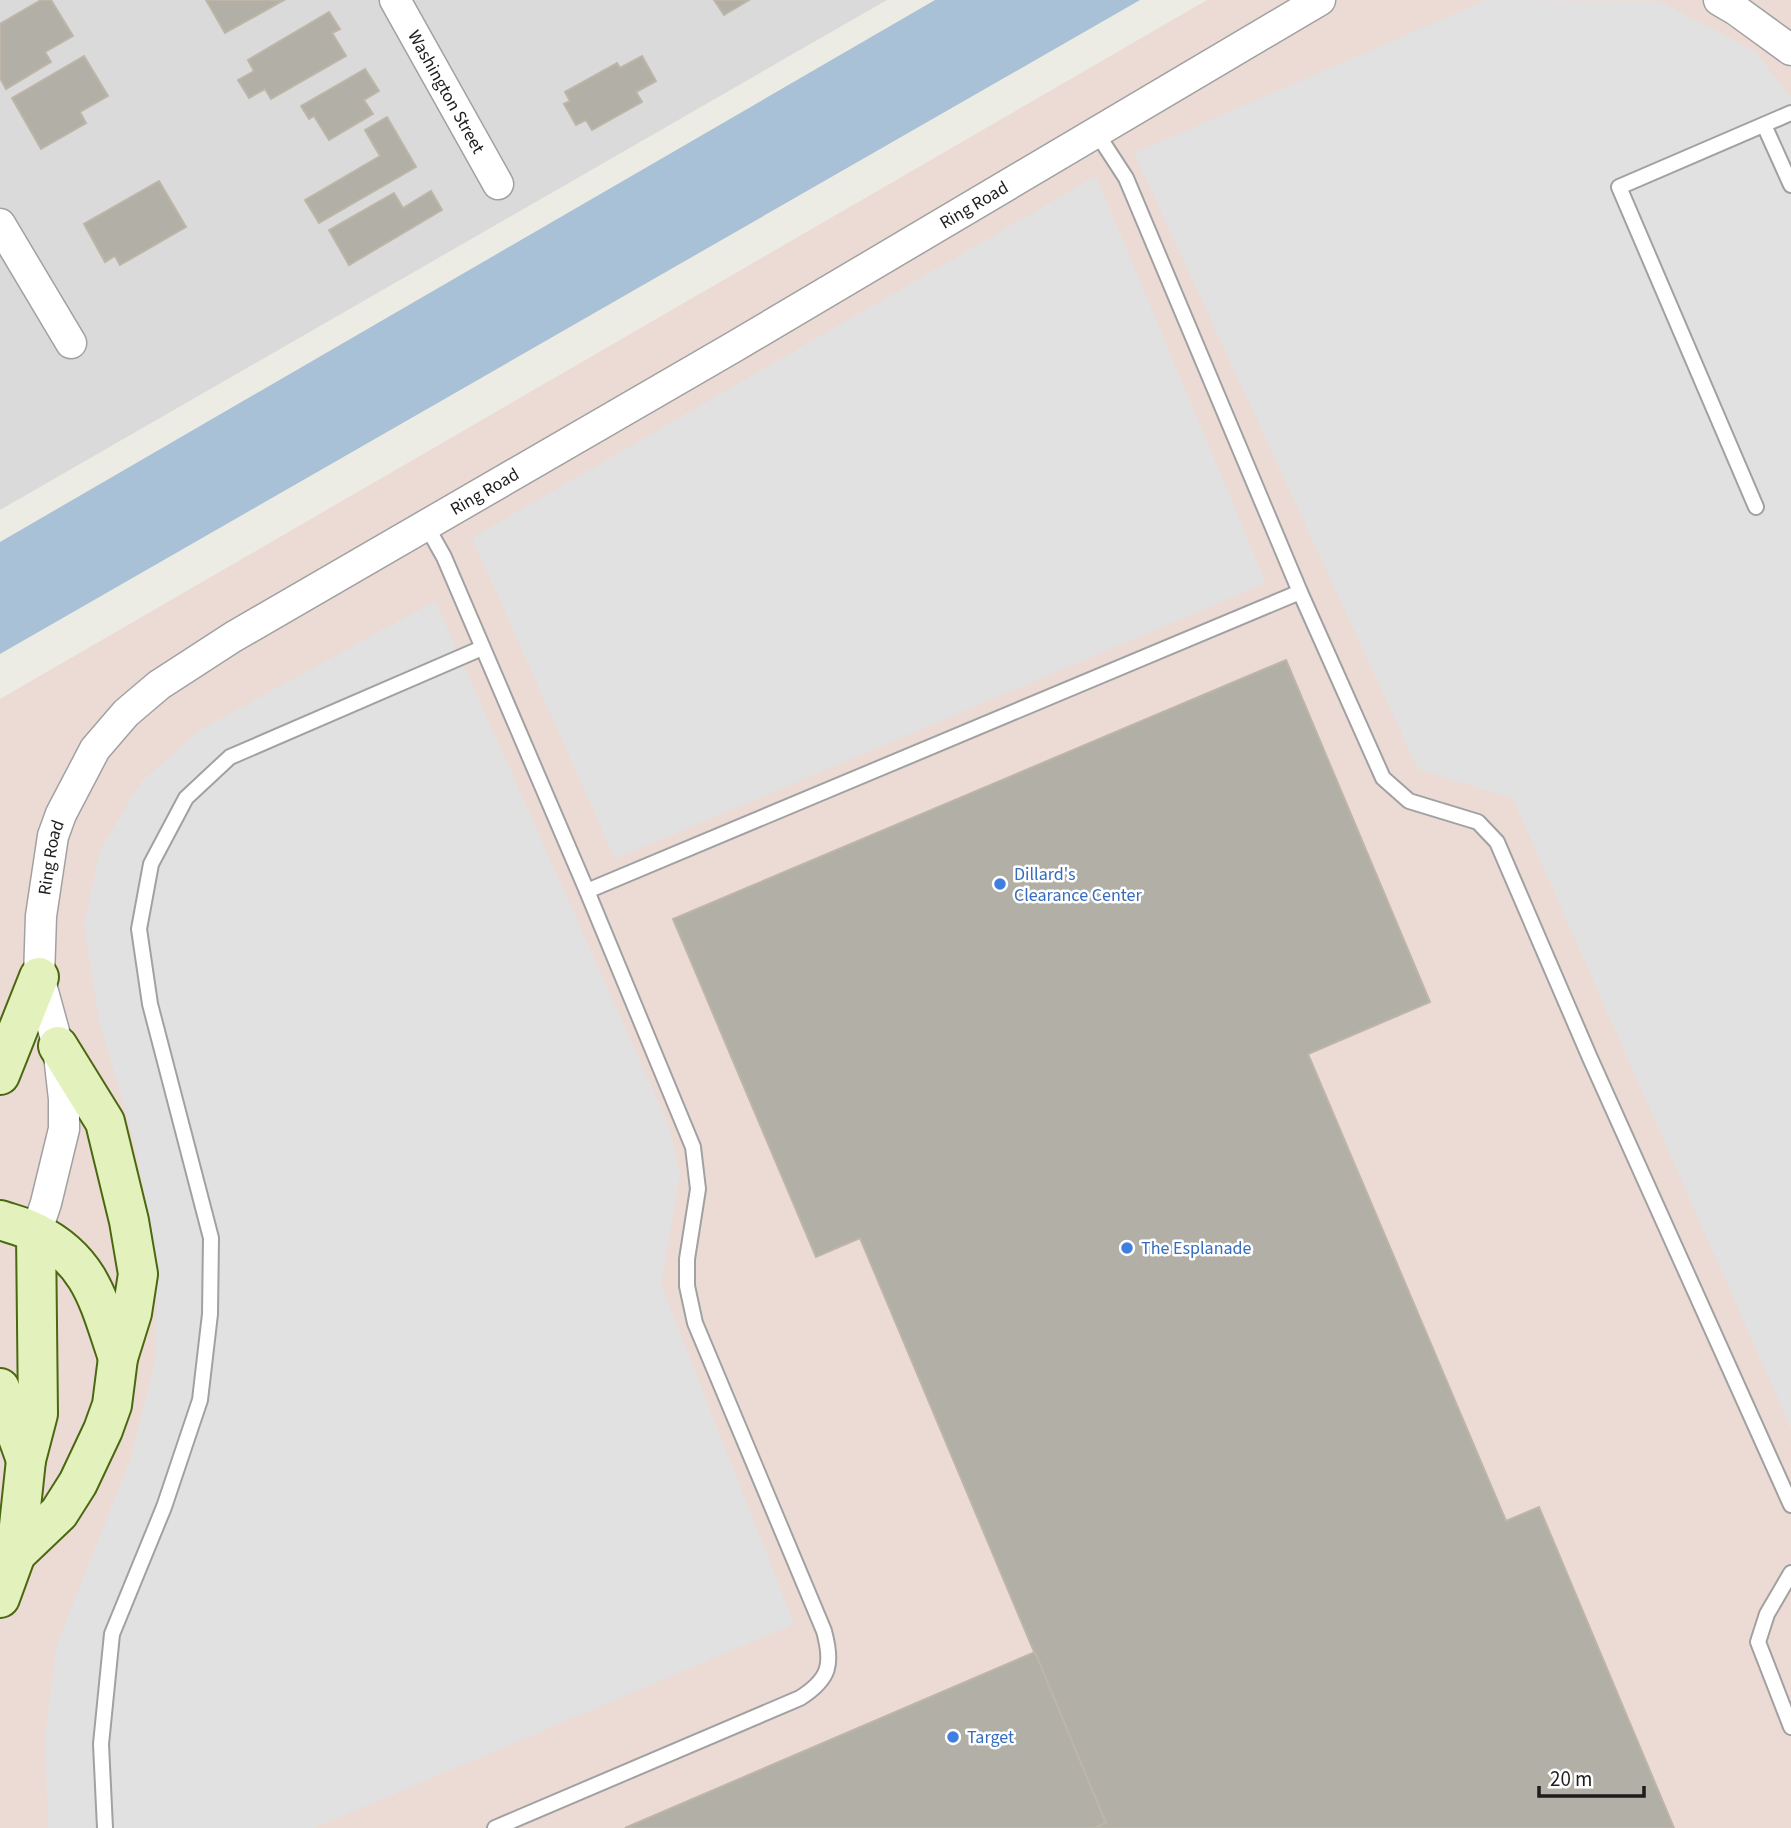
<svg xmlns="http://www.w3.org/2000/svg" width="1791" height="1828" font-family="'Source Sans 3',sans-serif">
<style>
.residential{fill:#dbdada}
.commercial{fill:#ecdbd5}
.parking{fill:#e1e1e1}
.water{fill:#a9c1d6}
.building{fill:#b2afa7;stroke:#bdb6a8;stroke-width:2}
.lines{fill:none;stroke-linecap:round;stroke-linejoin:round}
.lane-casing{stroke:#a1a1a1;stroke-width:18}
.street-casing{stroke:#a1a1a1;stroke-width:33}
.secondary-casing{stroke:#4a6810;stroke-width:42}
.lane{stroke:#fff;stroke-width:14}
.street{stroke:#fff;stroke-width:30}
.secondary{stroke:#e3f2bd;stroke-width:38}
.shop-dot{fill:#3f7fe0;stroke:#fff;stroke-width:2.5}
.labels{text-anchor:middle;stroke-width:5;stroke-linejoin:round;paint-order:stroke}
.street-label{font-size:18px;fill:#1d1d1d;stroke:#fff}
.shop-label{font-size:18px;fill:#366cbe;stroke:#fff;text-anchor:start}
</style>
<rect width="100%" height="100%" fill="#edece4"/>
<!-- residential -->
<path class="residential" d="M0 0H887L0 510Z"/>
<!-- commercial -->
<path class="commercial" d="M1207 0H1791V1828H0V699Z"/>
<!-- parking -->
<g class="parking">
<path d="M1486 0 1659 1 1755 51 1791 98V1428L1513 799 1418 769 1134 153Z"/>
<path d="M1096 176 1266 583 615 859 472 538Z"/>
<path d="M435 601 669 1126 680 1174 661 1284 794 1624 314 1828H48L45 1734 57 1644 131 1458 156 1357 157 1258 134 1140 99 1020 84 925 100 850 141 782 200 730Z"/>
</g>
<!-- water -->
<path class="water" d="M935 0H1140L0 654V542Z"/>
<!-- building -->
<g class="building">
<path d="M41 0H51L73 36 45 52 51 62 6 89 0 78V24Z"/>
<path d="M206 0H284L225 33Z"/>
<path d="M714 0H749L724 15Z"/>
<path d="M329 12 340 29 332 33 346 56 271 99 265 89 249 98 238 80 254 71 248 60Z"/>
<path d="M84 56 108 96 80 112 86 123 41 149 12 98Z"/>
<path d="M642 56 656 81 636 92 642 102 592 130 586 120 576 125 564 104 570 101 565 92 617 63 620 68Z"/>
<path d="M365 69 379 91 364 100 373 114 329 140 314 116 309 119 301 106Z"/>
<path d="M387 117 416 167 319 223 305 200 380 156 365 130Z"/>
<path d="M159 181 186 227 120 265 115 256 105 262 84 224Z"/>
<path d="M431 191 442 210 349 265 329 230 394 193 403 208Z"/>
<path d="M1286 660 1430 1002 1308 1054 1506 1521 1539 1507 1674 1828H1094L1106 1823 860 1238 816 1257 673 919Z"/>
<path d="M1035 1652 1106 1823 1094 1828H625Z"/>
</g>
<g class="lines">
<defs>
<g id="lane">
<path d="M1764 125 1791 185"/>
<path d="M1096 132 1126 178 1300 592"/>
<path d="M1756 507 1619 187 1791 113"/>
<path d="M426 525 444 557 587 891"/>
<path d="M1791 1573 1767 1614 1758 1642 1791 1727"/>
<path d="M105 1828 101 1744 112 1634 164 1507 200 1400 210 1314 211 1238 150 1004 139 929 151 864 186 798 230 757 482 648"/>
<path d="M495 1828 800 1698C830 1679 833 1664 824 1631L695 1323 687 1286V1259L698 1189 693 1147 587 891 1300 592 1383 778 1409 801 1478 822 1497 842 1590 1058 1791 1505"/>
</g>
<g id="street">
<path id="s1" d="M395 0 498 184"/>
<path d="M1719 0 1736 10 1791 50"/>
<path d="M0 224 71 343"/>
<path id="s2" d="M36 1233 46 1203 64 1129V1099L58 1046 39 977 41 916 53 836 61 814 95 749 126 713 159 685 233 637 732 348 1320 0"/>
</g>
<g id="secondary">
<path d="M0 1075 39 977"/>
<path d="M0 1220C12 1224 25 1227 36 1233 92 1261 99 1303 118 1358"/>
<path d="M0 1388 26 1460"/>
<path d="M16 1554 59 1513 78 1483 103 1430 112 1405 118 1358 132 1313 138 1274 129 1221 105 1122 58 1046"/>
<path d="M0 1598 16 1554 26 1460 38 1414 36 1233"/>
</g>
</defs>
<!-- lane casing -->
<use href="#lane" class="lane-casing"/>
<!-- street casing -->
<use href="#street" class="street-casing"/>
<!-- secondary casing -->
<use href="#secondary" class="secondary-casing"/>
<!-- lane -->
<use href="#lane" class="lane"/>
<!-- street -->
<use href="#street" class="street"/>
<!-- secondary -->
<use href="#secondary" class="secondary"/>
</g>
<!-- markers -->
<g class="shop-dot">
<circle cx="1000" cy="884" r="7"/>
<circle cx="1127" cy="1248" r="7"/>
<circle cx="953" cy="1737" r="7"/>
</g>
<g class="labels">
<!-- street labels -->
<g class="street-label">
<text dy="6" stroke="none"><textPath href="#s1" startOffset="105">Washington Street</textPath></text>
<text dy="6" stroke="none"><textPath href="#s2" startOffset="1538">Ring Road</textPath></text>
<text dy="6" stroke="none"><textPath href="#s2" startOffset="971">Ring Road</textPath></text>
<text dy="6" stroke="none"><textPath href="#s2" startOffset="383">Ring Road</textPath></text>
</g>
<!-- shop labels -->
<g class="shop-label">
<text x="1014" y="880">Dillard's<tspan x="1014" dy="21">Clearance Center</tspan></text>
<text x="1141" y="1254">The Esplanade</text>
<text x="967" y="1743">Target</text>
</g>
</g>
<!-- scale -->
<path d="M1539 1786v10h105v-10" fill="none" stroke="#1d1d1d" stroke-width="3.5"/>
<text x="1550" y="1786" font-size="21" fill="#1d1d1d" stroke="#ffffff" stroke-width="5" paint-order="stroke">20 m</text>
</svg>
